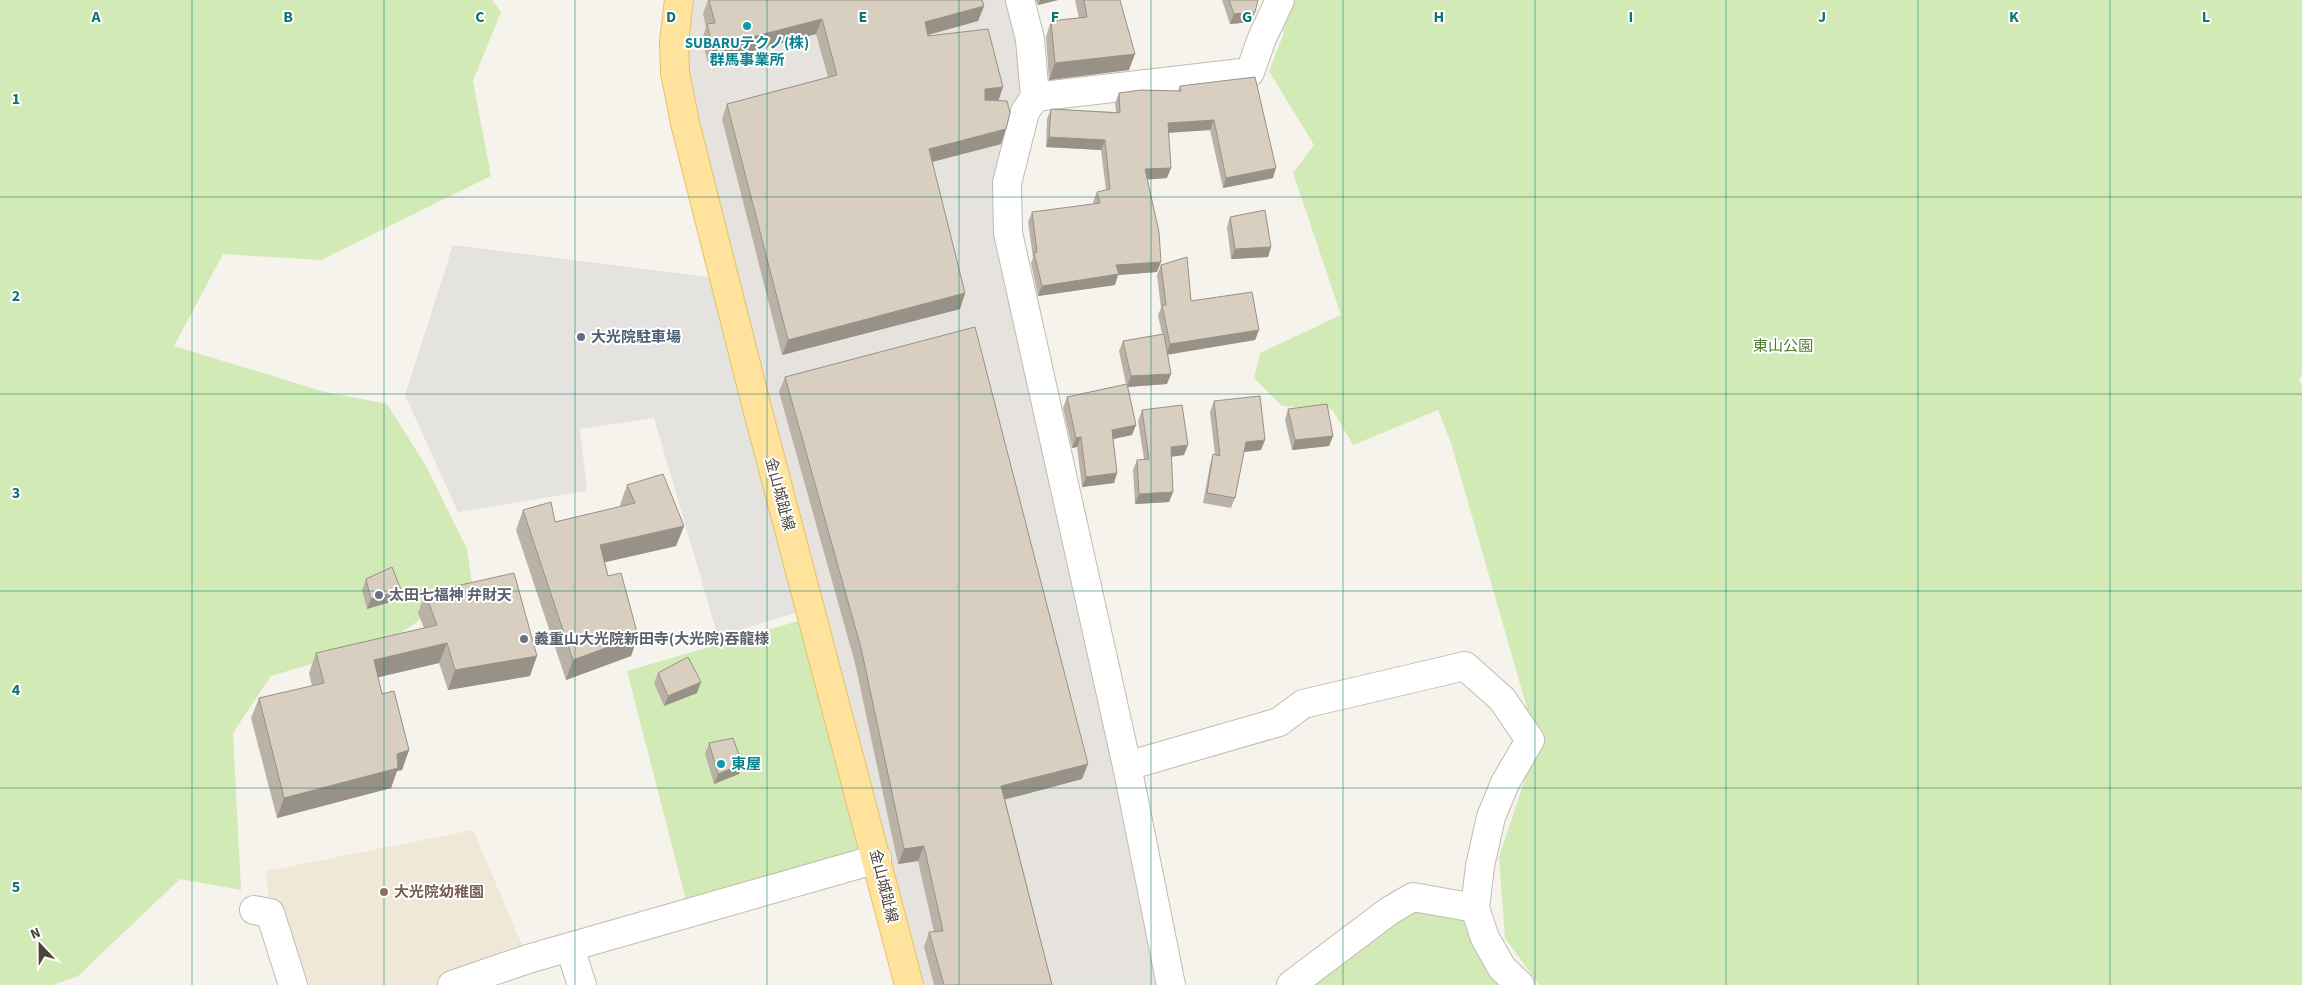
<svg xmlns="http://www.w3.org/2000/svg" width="2302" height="985" font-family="'Source Sans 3','Noto Sans JP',sans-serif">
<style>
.industrial{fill:#e6e2dd}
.education{fill:#efe8d6}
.green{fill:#d2eab5}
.parking{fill:#e5e3e0}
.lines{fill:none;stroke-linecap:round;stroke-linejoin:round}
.minor-casing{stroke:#c2bbae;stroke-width:30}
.major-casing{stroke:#e6c16a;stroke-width:30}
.minor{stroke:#fff;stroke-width:28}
.major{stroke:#ffe39c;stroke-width:28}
.wall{fill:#bab2a6}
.shaded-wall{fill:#979187}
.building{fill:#d8cfc1;stroke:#979187}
.grid{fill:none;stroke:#0f766e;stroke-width:1;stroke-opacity:0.55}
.culture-dot{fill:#0f9aa8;stroke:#fff;stroke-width:2}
.service-dot{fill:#5c6f8a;stroke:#fff;stroke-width:2}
.worship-dot{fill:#6b7280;stroke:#fff;stroke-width:2}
.education-dot{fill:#8d6e63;stroke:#fff;stroke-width:2}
.labels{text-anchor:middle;stroke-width:4;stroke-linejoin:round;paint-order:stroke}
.culture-label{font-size:15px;font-weight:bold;fill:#0d838f;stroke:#fff}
.service-label{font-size:15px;font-weight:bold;fill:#4e5e75;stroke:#fff;text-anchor:start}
.park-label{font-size:15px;fill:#4a7f2a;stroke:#fff}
.street-label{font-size:15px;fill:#4b4439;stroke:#fff}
.worship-label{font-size:15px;font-weight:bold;fill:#5b616d;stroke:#fff;text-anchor:start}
.education-label{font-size:15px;font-weight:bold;fill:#785e54;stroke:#fff;text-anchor:start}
.grid-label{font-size:16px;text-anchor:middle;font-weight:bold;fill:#0f766e;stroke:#fff;stroke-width:4;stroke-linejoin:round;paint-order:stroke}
</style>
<rect width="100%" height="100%" fill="#f6f3ec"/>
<!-- industrial -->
<path class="industrial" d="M679 0H1021L1032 51 1007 183 1169 985H908L685 123Z"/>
<!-- education -->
<path class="education" d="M473 830 528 959 452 985H293L270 913 266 871Z"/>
<!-- green -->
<g class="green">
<path d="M0 0H492L501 12 473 81 491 176 321 260 223 254 174 346 325 392 387 404 426 466 467 549 472 584 389 641 271 676 233 733 241 890 180 879 78 976 53 985H0Z"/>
<path d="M1281 0H2302V375L2299 380 2302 385V985H1539L1505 938 1499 857 1537 743 1451 443 1438 410 1353 445 1332 409 1282 406 1254 378 1260 353 1341 315 1293 173 1314 145 1269 71 1284 33 1277 15Z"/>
<path d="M812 617 877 859 689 912 627 671Z"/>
<path d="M1475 908 1514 985H1292L1389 911Z"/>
</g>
<!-- parking -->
<path class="parking" d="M453 245 724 279 810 608 718 637 654 418 580 429 587 491 458 512 405 395Z"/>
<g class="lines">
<defs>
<g id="minor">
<path d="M1020 0 1030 39 1035 97 1025 112 1007 183 1008 233 1127 766 1171 985"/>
<path d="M1035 97 1250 72 1262 38 1280 0"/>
<path d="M1127 766 1279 722 1303 704 1465 666 1502 699 1530 740 1505 783 1491 817 1480 866 1475 908 1485 938 1502 968 1520 985"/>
<path d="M254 910 270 913 293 985"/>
<path d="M570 948 582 985"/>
<path d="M452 985 528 959 877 859"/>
<path d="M1291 985 1389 911 1413 897 1475 908"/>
</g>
<path id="major" d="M679 0 674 42 675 72 685 123 756 404 909 985"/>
</defs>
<!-- minor casing -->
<use href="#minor" class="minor-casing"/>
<!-- major casing -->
<use href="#major" class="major-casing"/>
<!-- minor -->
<use href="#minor" class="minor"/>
<!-- major -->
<use href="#major" class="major"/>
</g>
<!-- wall -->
<g class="wall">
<path d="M708 0H982L984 6 978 21 928 35V36L1003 87 998 101 1006 129 1001 144 932 162 965 293 960 309 782 355 722 119 727 104 828 77 816 34 708 63 702 40 706 27 703 14Z"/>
<path d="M1035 0H1058L1038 5Z"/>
<path d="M1075 0H1120L1129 70 1049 80 1046 37 1051 21 1079 18Z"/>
<path d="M1222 0H1258L1251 22 1230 24Z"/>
<path d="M1180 86 1273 178 1223 188 1210 130 1168 133 1167 178 1147 179 1157 272 1118 275 1115 285 1038 296 1031 263 1033 258 1028 222 1032 212 1094 204 1093 202 1097 192 1106 190 1101 150 1046 147 1047 119 1051 109 1116 112 1115 103 1119 93 1178 91Z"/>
<path d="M1230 217 1271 247 1268 257 1231 259 1227 227Z"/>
<path d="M1161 265 1191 301 1259 330 1255 340 1167 354V384L1127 387 1132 435 1113 439 1117 473 1114 483 1082 487 1077 447 1072 448 1063 408 1067 397 1126 384 1119 351 1123 341 1162 334 1158 315 1161 308 1157 275Z"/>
<path d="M785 377 1082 779 1005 799 1052 985H934L924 947 929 932H934L918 861 898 864 855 663 779 392Z"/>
<path d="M1214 401 1261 450 1244 452 1235 498 1231 508 1203 503 1210 465 1213 454 1215 455 1210 412Z"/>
<path d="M1288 409 1333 436 1329 446 1292 450 1285 420Z"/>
<path d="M1142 410 1184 455 1171 457 1173 492 1169 502 1135 504 1133 470 1137 460 1144 459 1138 421Z"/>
<path d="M627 485 684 526 676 546 605 562 608 576 638 636 631 656 566 680 516 530 523 510 555 522 621 507 620 505Z"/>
<path d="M366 579 401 590 397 600 367 609 362 590Z"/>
<path d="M425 593 530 676 448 690 439 663 378 677 382 694 409 750 402 770 397 771 391 788 277 818 251 718 259 698 312 686 309 673 316 653 424 628 418 613Z"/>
<path d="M658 673 697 693 664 706 654 683Z"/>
<path d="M709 743 742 764 739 774 714 784 705 754Z"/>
</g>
<!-- shaded-wall -->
<g class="shaded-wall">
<path d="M1040 0H1058L1038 5Z"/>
<path d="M984 6 978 21 920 37 925 22Z"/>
<path d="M1255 12 1251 22 1230 24 1234 14Z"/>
<path d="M822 19 816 34 708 63 713 47Z"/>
<path d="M1135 54 1129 70 1049 80 1055 63Z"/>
<path d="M1003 87 998 102 979 104 985 89Z"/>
<path d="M1214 120 1210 130 1164 133 1168 123Z"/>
<path d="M1006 129 1001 144 924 164 929 149Z"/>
<path d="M1049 137 1105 140 1101 150 1046 147Z"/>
<path d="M1171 168 1167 178 1142 180 1145 169Z"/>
<path d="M1276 168 1273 178 1223 188 1226 178Z"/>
<path d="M1271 247 1268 257 1231 259 1235 249Z"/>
<path d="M1161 262 1157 272 1118 275 1115 285 1038 296 1042 286 1116 265Z"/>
<path d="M965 293 960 309 782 355 788 340Z"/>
<path d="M1259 330 1255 340 1166 355 1170 344Z"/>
<path d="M1171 374 1167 384 1127 387 1131 376Z"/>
<path d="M1136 425 1132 435 1109 440 1112 430Z"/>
<path d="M1333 436 1329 446 1292 450 1295 440Z"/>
<path d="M1081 437 1077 447 1072 448 1076 438Z"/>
<path d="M1265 440 1261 450 1243 452 1246 442Z"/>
<path d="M1188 445 1184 455 1167 457 1171 447Z"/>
<path d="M1117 473 1114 483 1082 487 1086 477Z"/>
<path d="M1173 492 1169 502 1135 504 1139 494Z"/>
<path d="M684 526 676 546 593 565 600 545Z"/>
<path d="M401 590 397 600 367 609 371 599Z"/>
<path d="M638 636 631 656 566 680 573 660Z"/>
<path d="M447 643 439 663 367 680 374 660Z"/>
<path d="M537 656 530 676 448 690 455 670Z"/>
<path d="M701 682 697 693 664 706 668 696Z"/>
<path d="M409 750 402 770 397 771 391 788 277 818 284 798Z"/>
<path d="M742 764 739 774 714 784 718 774Z"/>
<path d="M1088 764 1082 779 996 802 1001 786Z"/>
<path d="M924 846 918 861 898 864 904 849Z"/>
</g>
<!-- building -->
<g class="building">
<path d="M709 0H982L984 6 925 22 928 36 988 29 1003 87 985 89V100L1007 101 1010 113 1006 129 929 149 965 293 788 340 727 104 837 75 822 19 713 47 707 24 715 23Z"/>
<path d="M1084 0H1120L1135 54 1055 63 1051 21 1087 17Z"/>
<path d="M1229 0H1258L1255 12 1234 14Z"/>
<path d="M1255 77 1276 168 1226 178 1214 120 1168 123 1171 168 1145 169 1159 232 1161 262 1116 265 1119 274 1042 286 1034 253 1037 252 1032 212 1100 203 1097 192 1110 189 1105 140 1049 137 1051 109 1120 113 1119 93 1141 90 1181 91 1180 86Z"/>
<path d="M1265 210 1271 247 1235 249 1230 217Z"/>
<path d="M1187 257 1191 301 1252 292 1259 330 1170 344 1162 305H1166L1161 265Z"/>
<path d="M975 327 1088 764 1001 786 1052 985H944L929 932 943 931 924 846 904 849 861 648 785 377Z"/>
<path d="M1164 334 1171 374 1131 376 1123 341Z"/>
<path d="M1127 384 1136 425 1112 430 1117 473 1086 477 1081 437 1076 438 1067 397Z"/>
<path d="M1260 396 1265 440 1246 442 1235 498 1207 493 1213 454 1220 456 1214 401Z"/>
<path d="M1327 404 1333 436 1295 440 1288 409Z"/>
<path d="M1182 405 1188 445 1171 447 1173 492 1139 494 1137 460 1149 459 1142 410Z"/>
<path d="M663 474 684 526 600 545 608 576 621 573 638 636 573 660 523 510 551 502 555 522 635 503 627 485Z"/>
<path d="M392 567 401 590 371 599 366 579Z"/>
<path d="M514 573 537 656 455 670 447 643 374 660 382 694 394 691 409 750 397 754 398 768 284 798 259 698 324 683 316 653 437 625 425 593Z"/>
<path d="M688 657 701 682 668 696 658 673Z"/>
<path d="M733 738 742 764 718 774 709 743Z"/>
</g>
<!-- grid -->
<path class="grid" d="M192 0V985M384 0V985M575 0V985M767 0V985M959 0V985M1151 0V985M1343 0V985M1535 0V985M1726 0V985M1918 0V985M2110 0V985M0 197H2302M0 394H2302M0 591H2302M0 788H2302"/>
<!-- markers -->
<g class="culture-dot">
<circle cx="747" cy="26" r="5"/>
<circle cx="721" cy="764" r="5"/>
</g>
<circle class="service-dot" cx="581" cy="337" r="5"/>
<g class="worship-dot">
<circle cx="379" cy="595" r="5"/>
<circle cx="524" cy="639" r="5"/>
</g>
<circle class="education-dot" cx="384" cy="892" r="5"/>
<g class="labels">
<!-- culture labels -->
<g class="culture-label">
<text x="747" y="48">SUBARUテクノ(株)<tspan x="747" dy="17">群馬事業所</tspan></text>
<text x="731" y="769" text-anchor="start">東屋</text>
</g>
<!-- service labels -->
<g class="service-label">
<text x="591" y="342">大光院駐車場</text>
</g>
<!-- park labels -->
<g class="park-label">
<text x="1783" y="351">東山公園</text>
</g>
<!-- street labels -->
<g class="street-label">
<text transform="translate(780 494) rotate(75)" y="5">金山城趾線</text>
<text transform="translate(884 886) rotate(76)" y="5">金山城趾線</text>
</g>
<!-- worship labels -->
<g class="worship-label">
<text x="389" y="600">太田七福神 弁財天</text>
<text x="534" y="644">義重山大光院新田寺(大光院)吞龍様</text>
</g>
<!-- education labels -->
<g class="education-label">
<text x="394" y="897">大光院幼稚園</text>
</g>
</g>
<g class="grid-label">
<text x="96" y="22">A</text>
<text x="288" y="22">B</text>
<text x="480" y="22">C</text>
<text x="671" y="22">D</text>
<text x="863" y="22">E</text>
<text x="1055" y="22">F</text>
<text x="1247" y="22">G</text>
<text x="1439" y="22">H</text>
<text x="1631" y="22">I</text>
<text x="1822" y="22">J</text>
<text x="2014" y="22">K</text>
<text x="2206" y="22">L</text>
<text x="16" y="104">1</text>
<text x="16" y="301">2</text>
<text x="16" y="498">3</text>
<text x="16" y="695">4</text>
<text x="16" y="892">5</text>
</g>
<!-- north arrow -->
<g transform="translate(40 945) rotate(338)" stroke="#ffffff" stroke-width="4" paint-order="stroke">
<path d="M0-4L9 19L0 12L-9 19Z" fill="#4b4439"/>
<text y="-8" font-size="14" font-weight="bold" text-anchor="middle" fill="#4b4439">N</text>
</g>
</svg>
